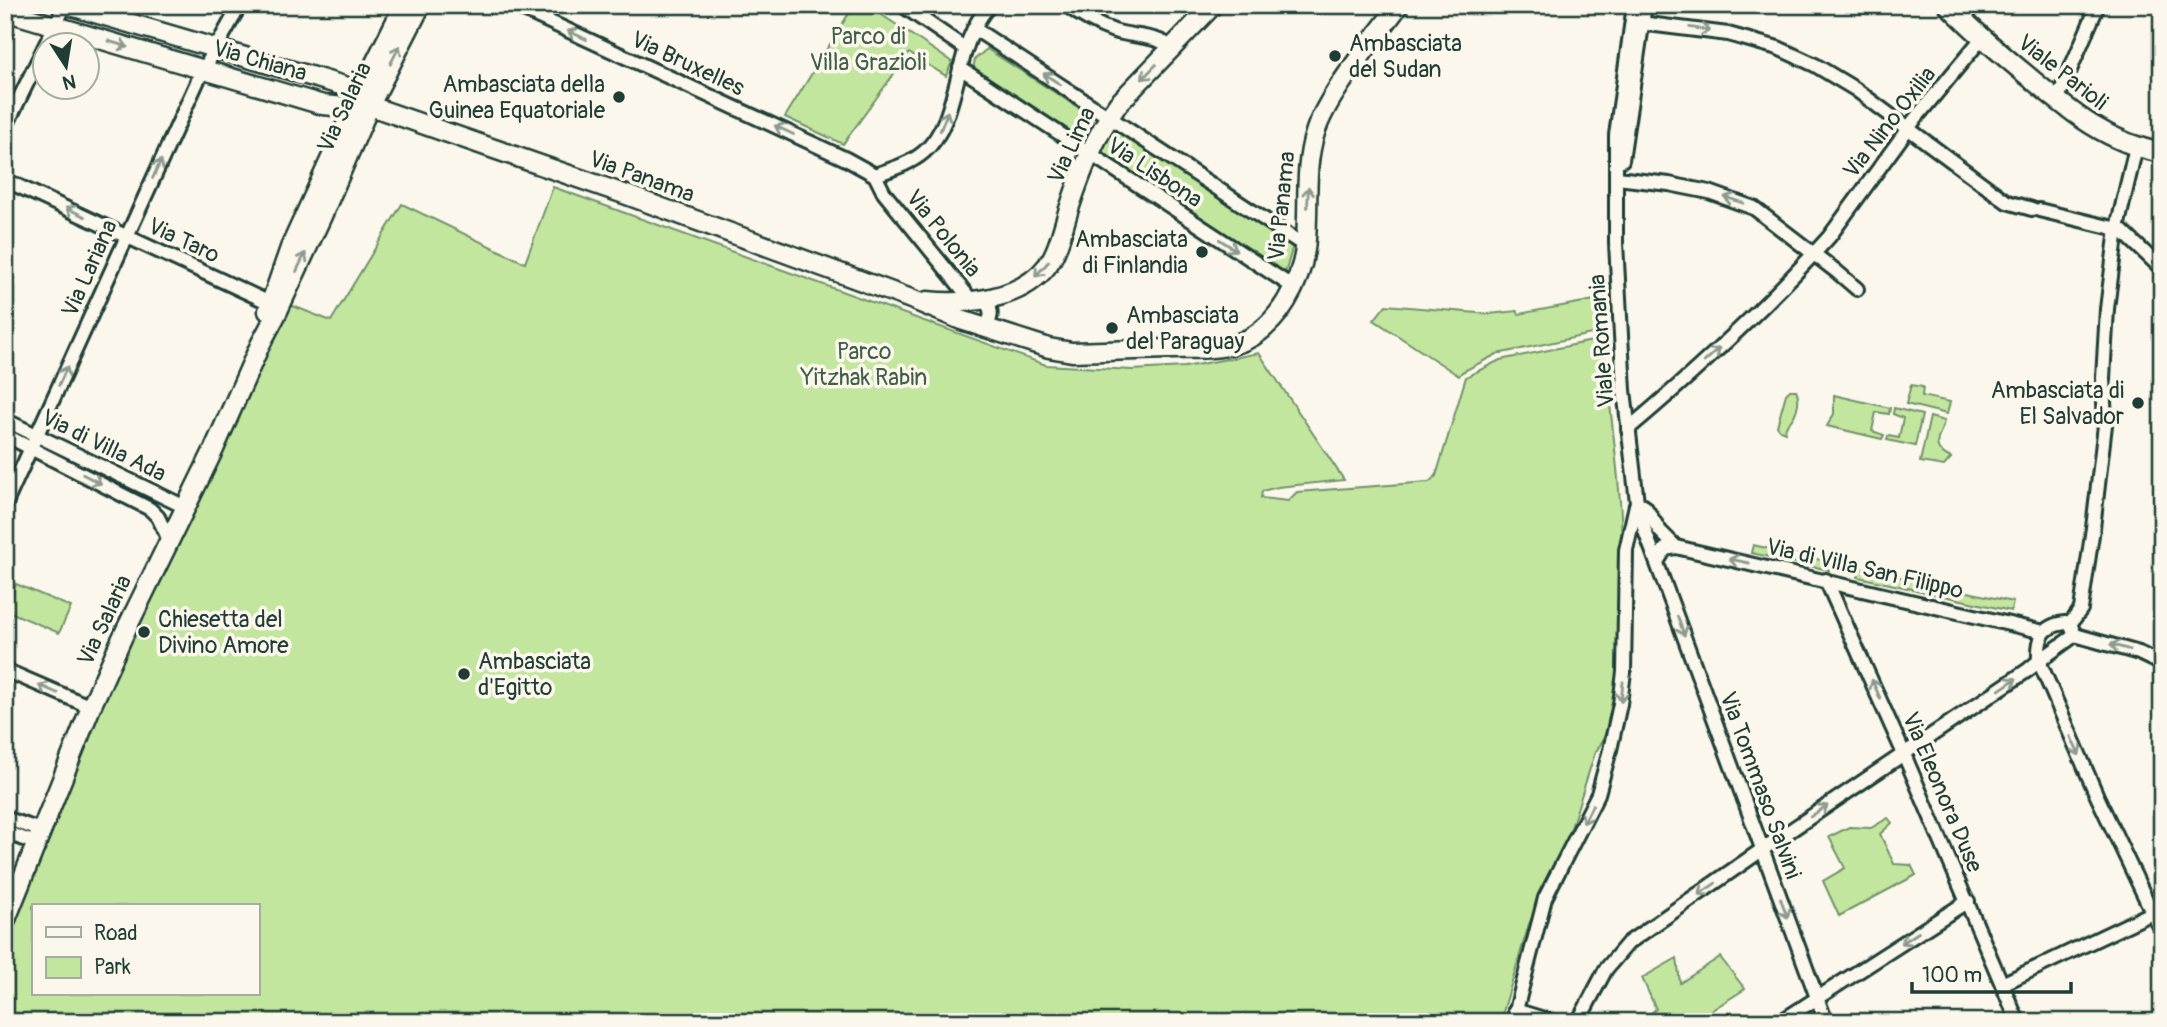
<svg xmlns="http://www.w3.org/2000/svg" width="2167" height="1027" font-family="Pangolin,sans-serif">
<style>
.green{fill:#c3e69f;stroke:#71926a;stroke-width:2;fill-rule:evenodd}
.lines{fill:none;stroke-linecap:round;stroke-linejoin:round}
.street-casing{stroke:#1f3d34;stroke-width:18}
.secondary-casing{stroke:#1f3d34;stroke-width:23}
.street{stroke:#fbf7ec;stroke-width:12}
.secondary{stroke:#fbf7ec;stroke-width:18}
.oneway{stroke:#8d9a90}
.poi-dot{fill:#1f3d34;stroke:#fbf7ec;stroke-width:2.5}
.labels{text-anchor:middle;stroke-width:7;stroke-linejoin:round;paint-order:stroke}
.park-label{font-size:23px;fill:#405f49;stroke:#fbf7ec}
.poi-label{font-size:23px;fill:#1f3d34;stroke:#fbf7ec;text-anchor:start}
.street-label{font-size:23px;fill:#1f3d34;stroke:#fbf7ec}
</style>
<rect width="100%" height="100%" fill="#fbf7ec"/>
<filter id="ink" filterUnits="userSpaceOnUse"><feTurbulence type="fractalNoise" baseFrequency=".0143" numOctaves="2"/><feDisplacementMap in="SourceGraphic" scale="14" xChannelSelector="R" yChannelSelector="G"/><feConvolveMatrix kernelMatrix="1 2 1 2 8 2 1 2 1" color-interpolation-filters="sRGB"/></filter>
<g filter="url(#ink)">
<!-- green -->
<g class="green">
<path d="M854 5H867L952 62 946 76 909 53 843 144 785 117Z"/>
<path d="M987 49 1093 117 1081 141 973 70 975 59Z"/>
<path d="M1111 126 1293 245 1284 278 1097 154Z"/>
<path d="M553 187 1046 365 1132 370 1185 367 1259 353 1344 480 1278 487 1262 491 1261 498 1288 501 1297 492 1429 482 1436 476 1466 377 1500 360 1602 339C1609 397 1617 456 1621 515 1623 549 1620 584 1619 617 1618 662 1621 715 1595 753L1563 853 1529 924 1500 1022H5V950L58 808 164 564 288 304 331 321 402 204 525 263ZM33 906H257V994H33Z"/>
<path d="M1600 299 1601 332 1497 354 1462 372 1459 376 1374 320 1386 305 1489 314 1517 311 1519 314Z"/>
<path d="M1911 385 1923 387 1922 396 1950 402 1947 414 1906 404Z"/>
<path d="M1790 390H1796C1802 402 1795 418 1786 426L1785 432 1780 430 1777 426 1786 394Z"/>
<path d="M1834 395 1890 408 1889 414 1876 412 1872 431 1884 435 1882 439 1827 426 1834 414Z"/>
<path d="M1894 408 1922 415 1915 446 1887 440 1888 436 1899 438 1903 418 1893 414Z"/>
<path d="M1930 417 1944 421C1941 437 1927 447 1951 458L1944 466 1920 462Z"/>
<path d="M1753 545 1830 562 1829 570 1751 553Z"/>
<path d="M1860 568 2013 602 2011 611 1858 577Z"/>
<path d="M16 584 71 607 59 633 5 610Z"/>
<path d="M1888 818 1892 823 1880 834 1894 864 1911 865 1916 875 1839 916 1823 881 1845 868 1829 837 1849 827 1871 828Z"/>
<path d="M1720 957 1745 989 1693 1022H1639L1656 1009 1642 978 1677 958 1680 983Z"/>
</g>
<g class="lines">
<defs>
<g id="street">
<path d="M513 5 846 159 875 175 884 193 972 301"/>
<path d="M902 5 966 49"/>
<path d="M1066 5C1081 16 1097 25 1114 31 1133 37 1157 35 1172 48"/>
<path d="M1634 5 1616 135V243L1624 390 1637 502 1645 531 1826 1022"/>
<path d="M1965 21 1972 5"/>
<path d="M1632 22 1728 34 1778 48 1815 65 1855 89 2007 202 2032 209"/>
<path d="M975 29 1305 246"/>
<path d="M960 68 1293 287"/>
<path d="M2057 100 2098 5"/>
<path d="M5 128 65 5"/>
<path d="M1622 160 1645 5"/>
<path d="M875 175C892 169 910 164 924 152 962 119 952 44 990 5"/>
<path d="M1617 178 1669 184 1709 192 1754 208 1836 271 1857 289"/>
<path d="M5 180 270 303"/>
<path d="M2039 210 2121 230 2162 269"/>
<path d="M982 300C990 305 993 312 989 321L983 326"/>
<path d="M5 420 185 507"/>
<path d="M1628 429C1699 369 1767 306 1829 237L1915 119 1982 38"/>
<path d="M5 435 150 509 158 517 169 540"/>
<path d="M1637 502 1645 507 1660 531 1676 547"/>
<path d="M5 505 198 80 240 5"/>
<path d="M1657 562 1665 549 1676 547 2044 632"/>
<path d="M1826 580 1900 745 2018 1022"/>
<path d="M2065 623 2070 624 2075 635 2039 661C2038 639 2041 626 2065 623Z"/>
<path d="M2070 624 2081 609 2093 528 2105 425 2103 378 2107 309 2117 228 2136 147"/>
<path d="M2075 635 2139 653 2162 664"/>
<path d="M5 670 91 707"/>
<path d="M5 818 40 830"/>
<path d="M5 832 35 843"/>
<path d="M2002 984 2152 913"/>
<path d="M1515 1010 1554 1022"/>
<path d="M1513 1022 1545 898 1598 794 1610 750 1620 704 1624 672 1626 550 1636 505"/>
<path d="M1578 1022 1606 969 1628 943 1763 849 2028 670 2039 661 2097 796 2162 933"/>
<path d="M1780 1022 1968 901"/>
</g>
<g id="secondary">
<path d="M68 5 344 86 353 90 356 101"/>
<path d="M1948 5C1974 31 2001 54 2029 77 2071 112 2106 142 2162 153"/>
<path d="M5 11 323 105 345 107 356 101"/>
<path d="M356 101 624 194 911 299 961 320 1049 348 1072 352C1104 351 1136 350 1168 349 1192 348 1224 351 1246 340 1279 324 1300 284 1305 249 1310 211 1303 170 1315 133 1327 94 1374 40 1399 5"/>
<path d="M927 301C966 305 1021 300 1047 266 1059 250 1063 226 1070 206 1082 170 1095 136 1118 104L1213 5"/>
<path d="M268 311 290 248 367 79 404 5"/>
<path d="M5 922 91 707 122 638 214 449 260 345 276 315 322 216 370 105 421 5"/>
</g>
</defs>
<!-- street casing -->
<use href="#street" class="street-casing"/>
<!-- secondary casing -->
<use href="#secondary" class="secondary-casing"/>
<!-- street -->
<use href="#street" class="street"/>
<!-- secondary -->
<use href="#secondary" class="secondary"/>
</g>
<!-- one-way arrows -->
<defs><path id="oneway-shaft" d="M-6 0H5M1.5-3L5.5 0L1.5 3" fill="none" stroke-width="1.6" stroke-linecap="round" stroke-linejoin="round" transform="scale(1.75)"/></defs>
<g class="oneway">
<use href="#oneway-shaft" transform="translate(1700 29) rotate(9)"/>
<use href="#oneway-shaft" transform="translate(577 35) rotate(-155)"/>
<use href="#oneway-shaft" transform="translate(118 44) rotate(17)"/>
<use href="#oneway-shaft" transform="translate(395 55) rotate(-63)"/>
<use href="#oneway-shaft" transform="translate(1149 72) rotate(134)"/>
<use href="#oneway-shaft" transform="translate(1052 79) rotate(-147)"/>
<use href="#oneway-shaft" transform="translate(944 121) rotate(-69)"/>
<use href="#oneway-shaft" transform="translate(784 130) rotate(-155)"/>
<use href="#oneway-shaft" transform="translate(157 169) rotate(-65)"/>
<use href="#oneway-shaft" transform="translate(1308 197) rotate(-87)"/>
<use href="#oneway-shaft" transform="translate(1734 200) rotate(-161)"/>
<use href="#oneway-shaft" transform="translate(75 212) rotate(-155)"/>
<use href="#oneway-shaft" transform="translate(1228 245) rotate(33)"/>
<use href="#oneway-shaft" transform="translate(301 262) rotate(-65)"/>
<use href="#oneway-shaft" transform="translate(1042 269) rotate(132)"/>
<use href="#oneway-shaft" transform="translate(1712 355) rotate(-42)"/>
<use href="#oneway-shaft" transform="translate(63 376) rotate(-66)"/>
<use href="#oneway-shaft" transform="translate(92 479) rotate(27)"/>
<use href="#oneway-shaft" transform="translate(1739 561) rotate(-168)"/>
<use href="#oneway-shaft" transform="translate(1681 626) rotate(70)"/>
<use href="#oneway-shaft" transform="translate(2120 647) rotate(-164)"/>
<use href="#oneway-shaft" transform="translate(2008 684) rotate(-34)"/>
<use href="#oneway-shaft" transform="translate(48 689) rotate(-156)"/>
<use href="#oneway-shaft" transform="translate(1876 689) rotate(-114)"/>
<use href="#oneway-shaft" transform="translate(1622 692) rotate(96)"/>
<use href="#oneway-shaft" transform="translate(2075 746) rotate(66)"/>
<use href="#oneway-shaft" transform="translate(1819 811) rotate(-34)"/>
<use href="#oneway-shaft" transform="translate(1588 814) rotate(116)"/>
<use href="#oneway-shaft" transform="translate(1707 889) rotate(146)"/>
<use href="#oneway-shaft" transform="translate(1784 908) rotate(70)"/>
<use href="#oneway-shaft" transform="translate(1910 938) rotate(147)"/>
</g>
</g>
<!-- markers -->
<g class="poi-dot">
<circle cx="1335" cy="56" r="7"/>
<circle cx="619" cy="97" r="7"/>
<circle cx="1202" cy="252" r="7"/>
<circle cx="1112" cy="328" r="7"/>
<circle cx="2138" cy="403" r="7"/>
<circle cx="144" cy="632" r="7"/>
<circle cx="464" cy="674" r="7"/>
</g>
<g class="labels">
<!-- park labels -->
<g class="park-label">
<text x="868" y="44">Parco di<tspan x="868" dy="26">Villa Grazioli</tspan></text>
<text x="864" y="359">Parco<tspan x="864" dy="26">Yitzhak Rabin</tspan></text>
</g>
<!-- poi labels -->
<g class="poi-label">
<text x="1349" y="51">Ambasciata<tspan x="1349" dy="26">del Sudan</tspan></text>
<text x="605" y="92" text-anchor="end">Ambasciata della<tspan x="605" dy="26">Guinea Equatoriale</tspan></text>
<text x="1188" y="247" text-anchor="end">Ambasciata<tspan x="1188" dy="26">di Finlandia</tspan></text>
<text x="1126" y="323">Ambasciata<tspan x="1126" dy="26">del Paraguay</tspan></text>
<text x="2124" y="398" text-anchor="end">Ambasciata di<tspan x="2124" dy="26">El Salvador</tspan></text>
<text x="158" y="627">Chiesetta del<tspan x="158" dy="26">Divino Amore</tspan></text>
<text x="478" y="669">Ambasciata<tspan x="478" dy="26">d'Egitto</tspan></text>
</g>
<!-- street labels -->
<g class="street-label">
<text transform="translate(260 60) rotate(16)" y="8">Via Chiana</text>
<text transform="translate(688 63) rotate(25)" y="8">Via Bruxelles</text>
<text transform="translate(2063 72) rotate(38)" y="8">Viale Parioli</text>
<text transform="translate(344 107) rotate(-65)" y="8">Via Salaria</text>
<text transform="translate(1889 122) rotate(-52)" y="8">Via Nino Oxilia</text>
<text transform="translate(1071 145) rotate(-65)" y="8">Via Lima</text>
<text transform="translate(1155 172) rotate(33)" y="8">Via Lisbona</text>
<text transform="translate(642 176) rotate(20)" y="8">Via Panama</text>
<text transform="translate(1281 206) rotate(-84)" y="8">Via Panama</text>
<text transform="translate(944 233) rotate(51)" y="8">Via Polonia</text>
<text transform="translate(184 240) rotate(25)" y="8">Via Taro</text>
<text transform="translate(89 268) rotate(-66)" y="8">Via Lariana</text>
<text transform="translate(1601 341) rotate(-94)" y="8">Viale Romania</text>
<text transform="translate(104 445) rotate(26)" y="8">Via di Villa Ada</text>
<text transform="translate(1865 568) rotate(13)" y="8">Via di Villa San Filippo</text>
<text transform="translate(104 620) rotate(-65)" y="8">Via Salaria</text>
<text transform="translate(1761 785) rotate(70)" y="8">Via Tommaso Salvini</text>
<text transform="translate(1943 792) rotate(67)" y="8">Via Eleonora Duse</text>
</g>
</g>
<!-- margin -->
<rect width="2167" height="1027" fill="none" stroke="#fbf7ec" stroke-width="28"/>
<rect x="14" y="14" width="2139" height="999" fill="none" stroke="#1f3d34" stroke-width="2.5" filter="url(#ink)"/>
<!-- legend -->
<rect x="32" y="904" width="228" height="91" fill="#fbf7ec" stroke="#a3ada2" stroke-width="2"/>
<rect x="46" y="927" width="35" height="10" fill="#fbf7ec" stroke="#a3ada2" stroke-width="2"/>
<text x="94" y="940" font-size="21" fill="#1f3d34">Road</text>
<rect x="46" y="957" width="35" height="21" fill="#c3e69f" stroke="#a3ada2" stroke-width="2"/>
<text x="94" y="974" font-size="21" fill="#1f3d34">Park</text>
<!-- north arrow -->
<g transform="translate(66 66) rotate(168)"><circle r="33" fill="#fbf7ec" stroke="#a3ada2" stroke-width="2"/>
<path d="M0-5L12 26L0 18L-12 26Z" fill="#1f3d34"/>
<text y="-10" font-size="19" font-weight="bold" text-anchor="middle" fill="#1f3d34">N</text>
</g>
<!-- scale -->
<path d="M1912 982v10h159v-10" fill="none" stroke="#1f3d34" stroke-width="3.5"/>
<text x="1922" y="982" font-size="21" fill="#1f3d34" stroke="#fbf7ec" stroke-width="5" paint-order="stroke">100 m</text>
</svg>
